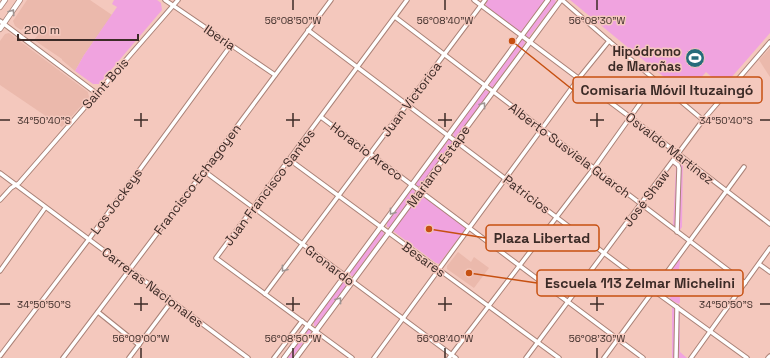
<svg xmlns="http://www.w3.org/2000/svg" width="770" height="358" font-family="'Space Grotesk',sans-serif">
<style>
.built{fill:#ebb9ac}
.green{fill:#f0a3df}
.lines{fill:none;stroke-linecap:round;stroke-linejoin:round}
.minor-casing{stroke:#aa8277;stroke-width:5.5}
.tertiary-casing{stroke:#aa8277;stroke-width:6}
.secondary-casing{stroke:#aa8277;stroke-width:6}
.minor{stroke:#fff;stroke-width:3.5}
.tertiary{stroke:#fff;stroke-width:4}
.secondary{stroke:#fff;stroke-width:4.5}
.oneway{stroke:#9e9593}
.ticks{fill:none;stroke:#3c2b27;stroke-width:1.5}
.labels{text-anchor:middle;stroke-width:3;stroke-linejoin:round;paint-order:stroke}
.street-label{font-size:13px;fill:#3c2b27;stroke:#f4c8bd}
.poi-label{font-size:13px;font-weight:bold;fill:#3c2b27;stroke:#f4c8bd;text-anchor:end}
.ticks-label{font-size:10px;text-anchor:middle;fill:#3c2b27;stroke:#f4c8bd;stroke-width:3;stroke-linejoin:round;paint-order:stroke}
.leader{fill:none;stroke:#c65011;stroke-width:1.5}
.callout-dot{fill:#c65011;stroke:#f4c8bd;stroke-width:1.5}
.callout{fill:#f4c8bd;stroke:#c65011;stroke-width:1.5}
.callout-label{font-size:14px;text-anchor:middle;font-weight:bold;fill:#3c2b27}
</style>
<rect width="100%" height="100%" fill="#f4c8bd"/>
<!-- built -->
<g class="built">
<path d="M27 0H90L112 15 84 55 75 71 62 60V59L34 40 38 35 26 26 21 30 15 26 13 21Z"/>
<path d="M9 33 88 92 89 97 62 127 0 85V41L5 34Z"/>
<path d="M770 48V77L759 60Z"/>
<path d="M458 252 471 262 474 257 489 268 474 288 447 269V266Z"/>
</g>
<!-- green -->
<g class="green">
<path d="M114 0H157L161 3 162 10 99 84H93L75 71 84 55 117 7 112 4Z"/>
<path d="M488 0H545L520 33 486 8V3Z"/>
<path d="M551 0H555L556 2 529 37H527L526 36 527 33Z"/>
<path d="M570 0H770V33L723 87 706 72 686 95Z"/>
<path d="M521 40H524L525 43 493 87H490V83Z"/>
<path d="M485 90 488 91 489 93 456 137H454L453 133Z"/>
<path d="M449 139 451 140 453 142 420 186H417L416 183Z"/>
<path d="M678 158H683L682 227 680 230 673 227 676 167 673 165Z"/>
<path d="M411 189 414 190 415 192 390 227H387V223Z"/>
<path d="M421 195 465 227V230L439 264 436 263 393 231 418 197Z"/>
<path d="M380 231H383L384 234 353 276H351L350 273Z"/>
<path d="M679 259 680 261 679 269 680 302 679 304 670 300 673 267Z"/>
<path d="M343 282H345L347 285 317 326H314V322Z"/>
<path d="M672 305 680 311V352L687 358H672Z"/>
<path d="M308 330H310L311 332 292 358H287Z"/>
</g>
<g class="lines">
<defs>
<g id="minor">
<path d="M165 0 275 75"/>
<path d="M474 0 630 117 770 224"/>
<path d="M562 0 609 41 703 120"/>
<path d="M395 17 745 283"/>
<path d="M0 21 96 93"/>
<path d="M308 30 653 290 747 358"/>
<path d="M321 117 643 358"/>
<path d="M290 160 559 358"/>
<path d="M674 162 678 165 679 168 677 232"/>
<path d="M204 171 456 358"/>
<path d="M0 173 248 358"/>
<path d="M0 200 11 188 19 183 178 0"/>
<path d="M759 264 770 272"/>
<path d="M0 271 45 208"/>
<path d="M265 294 485 0"/>
<path d="M98 312 139 345"/>
<path d="M0 356 89 239 231 45"/>
<path d="M63 358 204 171 331 0"/>
<path d="M129 358 171 302"/>
<path d="M274 358 302 321"/>
<path d="M352 358 216 258 407 0"/>
<path d="M374 358 579 78 609 41"/>
<path d="M449 358 594 168 656 81"/>
<path d="M526 358 703 120 770 42"/>
<path d="M604 358 744 167"/>
<path d="M676 358 677 307"/>
<path d="M691 358 770 248"/>
<path d="M768 358 770 356"/>
</g>
<g id="tertiary">
<path d="M284 358 548 0"/>
<path d="M296 358 561 0"/>
</g>
<g id="secondary">
<path d="M0 7 5 0"/>
<path d="M0 29 20 0"/>
</g>
</defs>
<!-- minor casing -->
<use href="#minor" class="minor-casing"/>
<!-- tertiary casing -->
<use href="#tertiary" class="tertiary-casing"/>
<!-- secondary casing -->
<use href="#secondary" class="secondary-casing"/>
<!-- minor -->
<use href="#minor" class="minor"/>
<!-- tertiary -->
<use href="#tertiary" class="tertiary"/>
<!-- secondary -->
<use href="#secondary" class="secondary"/>
</g>
<!-- one-way arrows -->
<defs><path id="oneway-chevron" d="M-2-3.5L2.5 0L-2 3.5" fill="none" stroke-width="1.6" stroke-linecap="round" stroke-linejoin="round"/></defs>
<g class="oneway">
<use href="#oneway-chevron" transform="translate(12 12) rotate(-56)"/>
<use href="#oneway-chevron" transform="translate(483 105) rotate(-53)"/>
<use href="#oneway-chevron" transform="translate(392 212) rotate(127)"/>
<use href="#oneway-chevron" transform="translate(284 269) rotate(127)"/>
<use href="#oneway-chevron" transform="translate(339 300) rotate(-53)"/>
</g>
<!-- ticks -->
<path class="ticks" d="M293 0V10M445 0V10M597 0V10M141 113V127M293 113V127M445 113V127M597 113V127M0 120H10M134 120H148M286 120H300M438 120H452M590 120H604M760 120H770M141 297V311M293 297V311M445 297V311M597 297V311M0 304H10M134 304H148M286 304H300M438 304H452M590 304H604M760 304H770M141 348V358M293 348V358M445 348V358M597 348V358"/>
<!-- icons -->
<defs>
<symbol id="stadium-disc" viewBox="-11 -11 22 22"><circle r="9.5" fill="#266c7b" stroke="#f4c8bd"/><path d="M0-5a6.5 5 0 1 0 0 10a6.5 5 0 1 0 0-10ZM-3.5-1.8h7v3.6h-7Z" fill="#fff"/></symbol>
</defs>
<g fill-rule="evenodd">
<use href="#stadium-disc" x="684" y="47" width="22" height="22"/>
</g>
<g class="labels">
<!-- street labels -->
<g class="street-label">
<text transform="translate(220 37) rotate(34)" y="5">Iberia</text>
<text transform="translate(105 83) rotate(-49)" y="5">Saint Bois</text>
<text transform="translate(411 99) rotate(-53)" y="5">Juan Victorica</text>
<text transform="translate(670 148) rotate(38)" y="5">Osvaldo Martínez</text>
<text transform="translate(570 150) rotate(37)" y="5">Alberto Susviela Guarch</text>
<text transform="translate(367 151) rotate(37)" y="5">Horacio Areco</text>
<text transform="translate(438 166) rotate(-54)" y="5">Mariano Estape</text>
<text transform="translate(197 179) rotate(-53)" y="5">Francisco Echagoyen</text>
<text transform="translate(269 187) rotate(-53)" y="5">Juan Francisco Santos</text>
<text transform="translate(527 194) rotate(37)" y="5">Patricios</text>
<text transform="translate(646 198) rotate(-53)" y="5">José Shaw</text>
<text transform="translate(116 201) rotate(-54)" y="5">Los Jockeys</text>
<text transform="translate(424 259) rotate(36)" y="5">Besares</text>
<text transform="translate(330 265) rotate(37)" y="5">Gronardo</text>
<text transform="translate(153 287) rotate(37)" y="5">Carreras Nacionales</text>
</g>
<!-- poi labels -->
<g class="poi-label">
<text x="681" y="56">Hipódromo<tspan x="681" dy="15">de Maroñas</tspan></text>
</g>
</g>
<g class="ticks-label">
<text x="293" y="24">56°08'50"W</text>
<text x="445" y="24">56°08'40"W</text>
<text x="597" y="24">56°08'30"W</text>
<text x="44" y="124">34°50'40"S</text>
<text x="726" y="124">34°50'40"S</text>
<text x="44" y="308">34°50'50"S</text>
<text x="726" y="308">34°50'50"S</text>
<text x="141" y="342">56°09'00"W</text>
<text x="293" y="342">56°08'50"W</text>
<text x="445" y="342">56°08'40"W</text>
<text x="597" y="342">56°08'30"W</text>
</g>
<!-- callouts -->
<path class="leader" d="M512 41L573 90M429 229L486 238M469 273L537 283"/>
<g class="callout-dot">
<circle cx="512" cy="41" r="4"/>
<circle cx="429" cy="229" r="4"/>
<circle cx="469" cy="273" r="4"/>
</g>
<g class="callout">
<rect x="573" y="77" width="189" height="26" rx="4"/>
<rect x="486" y="225" width="113" height="26" rx="4"/>
<rect x="537" y="270" width="206" height="26" rx="4"/>
</g>
<g class="callout-label">
<text x="667" y="95">Comisaria Móvil Ituzaingó</text>
<text x="542" y="243">Plaza Libertad</text>
<text x="640" y="288">Escuela 113 Zelmar Michelini</text>
</g>
<!-- scale -->
<path d="M18 34v6h120v-6" fill="none" stroke="#3c2b27" stroke-width="2"/>
<text x="24" y="34" font-size="12" fill="#3c2b27" stroke="#f4c8bd" stroke-width="3" paint-order="stroke">200 m</text>
</svg>
